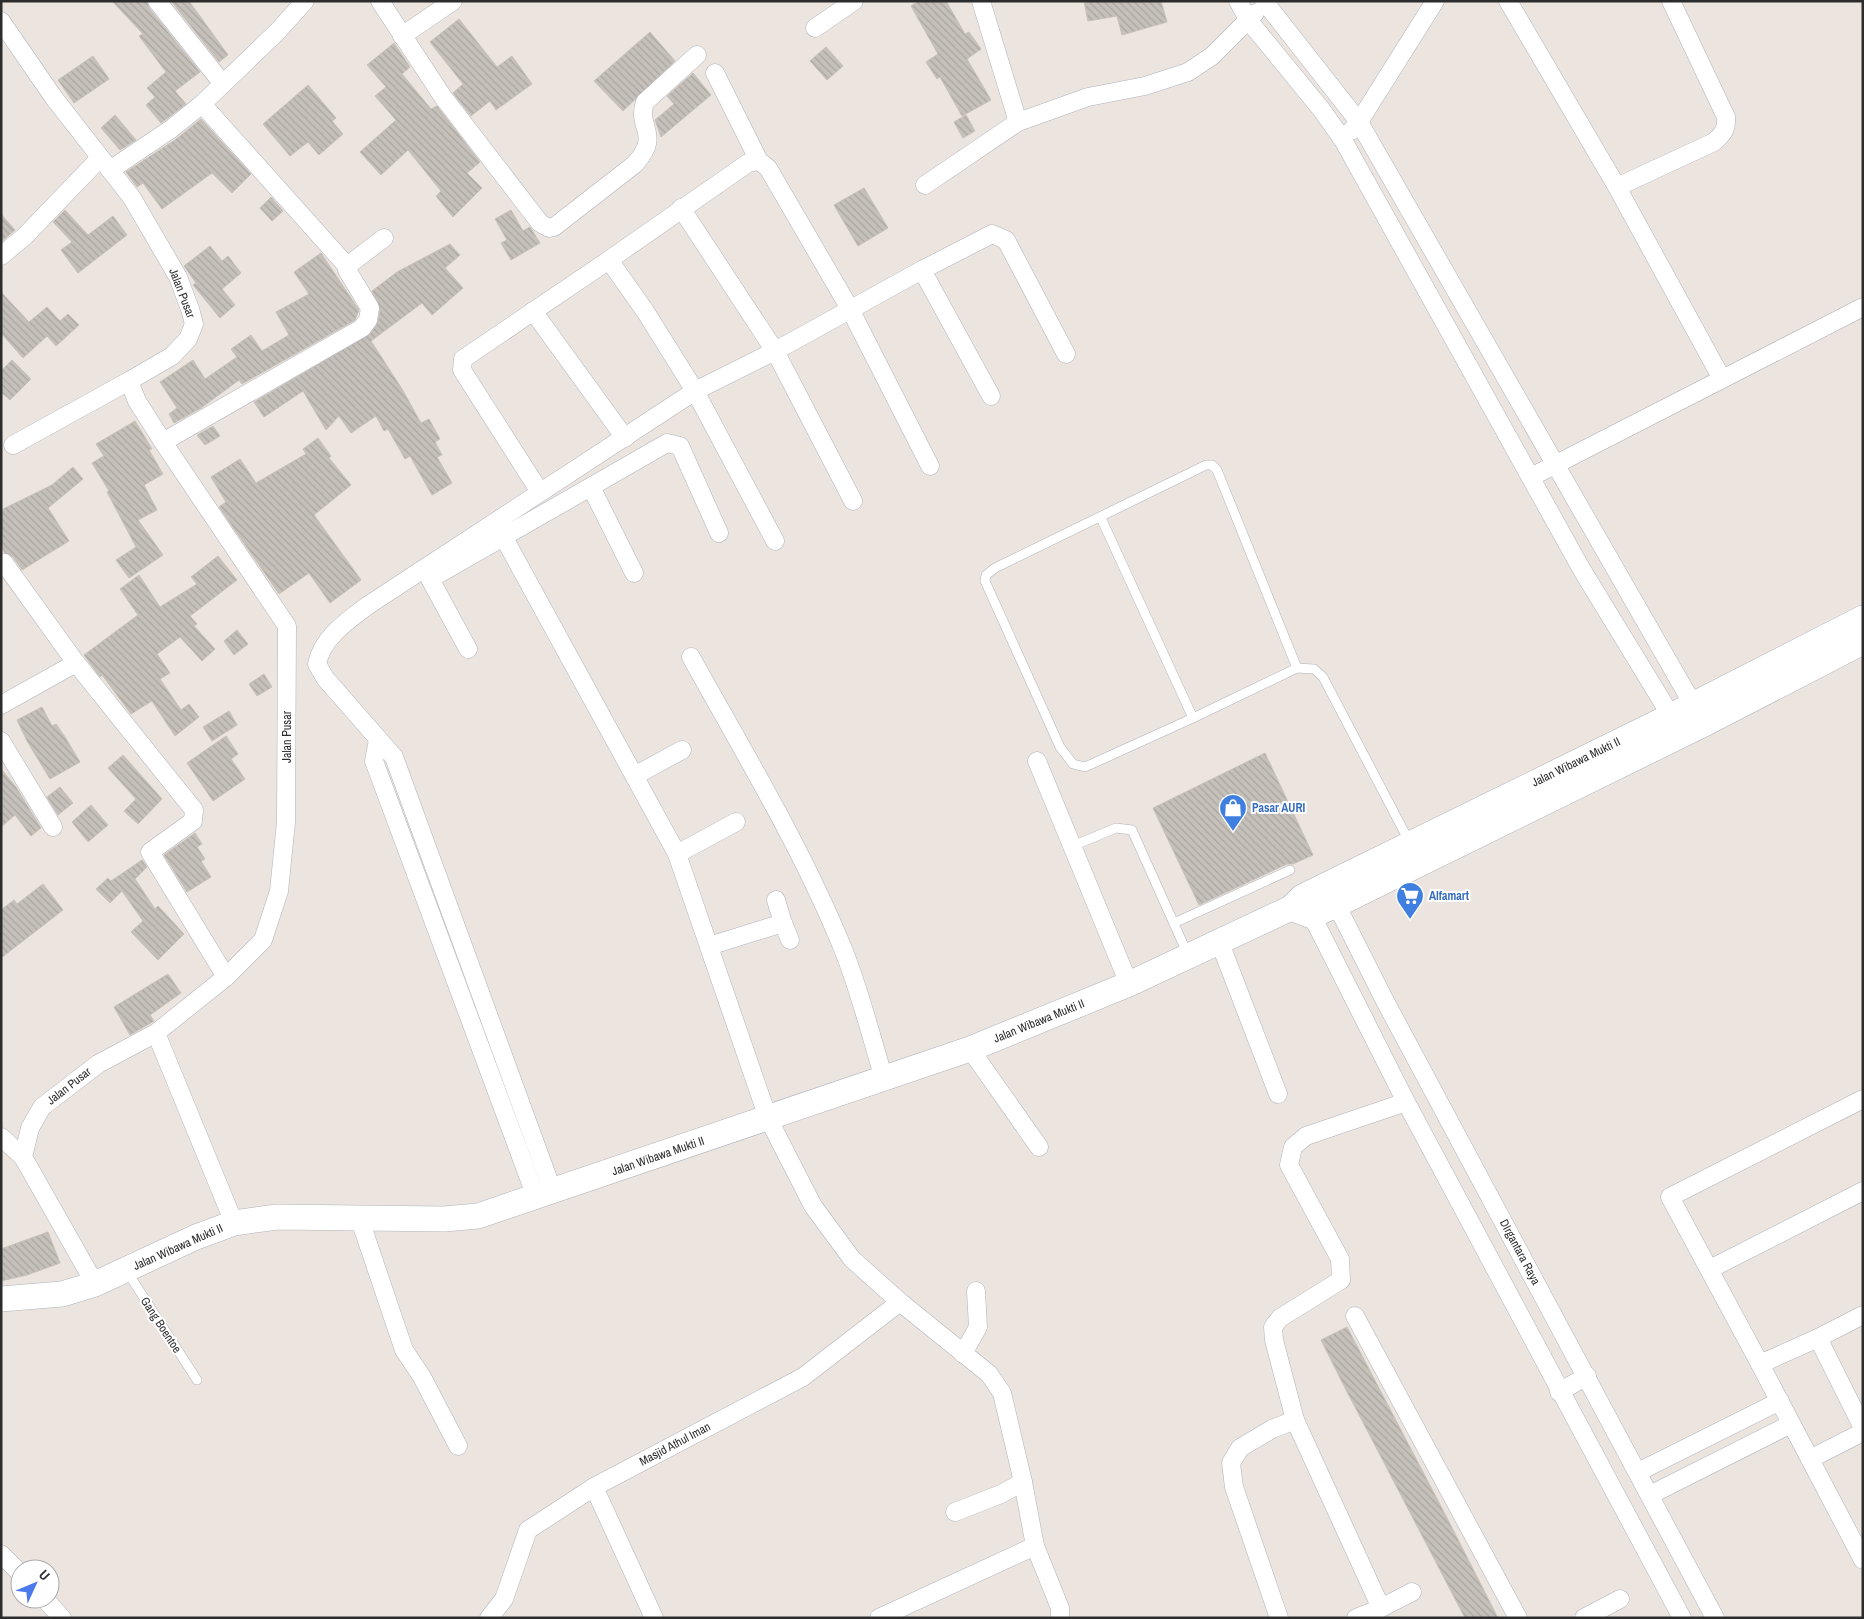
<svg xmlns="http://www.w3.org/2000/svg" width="1864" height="1619" font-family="'Archivo Narrow',sans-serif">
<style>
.building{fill:url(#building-back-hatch);stroke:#c7c1b9}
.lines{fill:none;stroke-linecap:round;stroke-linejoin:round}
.lane-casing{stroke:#afb2bb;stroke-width:10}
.street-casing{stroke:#afb2bb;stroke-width:19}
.secondary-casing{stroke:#afb2bb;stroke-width:26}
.lane{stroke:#fff;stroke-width:9}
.street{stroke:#fff;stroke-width:18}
.secondary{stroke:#fff;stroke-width:25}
.labels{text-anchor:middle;stroke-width:4;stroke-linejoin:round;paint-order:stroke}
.street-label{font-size:12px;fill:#2c2c2c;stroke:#fff}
.shop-label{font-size:12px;font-weight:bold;fill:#366cbe;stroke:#fff;text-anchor:start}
</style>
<defs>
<pattern id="building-back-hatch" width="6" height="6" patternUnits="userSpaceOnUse" patternTransform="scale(1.25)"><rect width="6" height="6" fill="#c5c0ba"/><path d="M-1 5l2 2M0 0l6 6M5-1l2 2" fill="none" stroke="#a9a5a0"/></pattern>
</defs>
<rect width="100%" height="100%" fill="#ece5df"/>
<!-- building -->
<g class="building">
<path d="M112 1H147L149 8 200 72 175 91 186 104 161 123 146 105 155 97 147 88 166 72 139 36 143 34Z"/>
<path d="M171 1H189L228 55 219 62Z"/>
<path d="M919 1H946L965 34 969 32 981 49 967 59 991 100 962 116 940 77 937 79 926 62 938 54 911 6Z"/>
<path d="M1084 1H1161L1167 22 1122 35 1117 16 1088 21Z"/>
<path d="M459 19 497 67 512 56 532 84 496 110 490 101 471 116 453 93 463 84 430 42Z"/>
<path d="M650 32 675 61 623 111 594 81Z"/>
<path d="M394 43 410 67 402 74 431 109 437 106 480 162 467 173 482 188 453 217 436 196 441 191 408 150 381 175 360 152 396 120 375 96 386 87 367 65Z"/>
<path d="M826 47 843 66 827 80 810 61Z"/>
<path d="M93 56 109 79 74 103 58 80Z"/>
<path d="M693 73 711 95 661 137 655 120 674 104 667 96Z"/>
<path d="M308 85 336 118 332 121 343 134 319 155 308 142 290 156 263 124Z"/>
<path d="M115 115 136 140 120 150 101 128Z"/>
<path d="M966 115 975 131 963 138 954 122Z"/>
<path d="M201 119 251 174 232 193 212 173 162 209 143 183 137 187 126 172 175 140Z"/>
<path d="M864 188 888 228 858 246 834 205Z"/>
<path d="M271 197 283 211 272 221 260 208Z"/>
<path d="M65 210 88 235 113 216 127 235 78 273 61 250 72 242 53 222Z"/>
<path d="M511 210 523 231 530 227 540 243 511 260 501 243 507 240 495 219Z"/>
<path d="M1 214 15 230 1 242Z"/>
<path d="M450 244 460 255 445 268 463 288 432 315 422 303 371 341 402 389 421 423 429 419 440 439 435 442 442 455 437 457 452 483 432 495 410 456 405 459 388 429 384 431 376 416 351 433 339 416 326 430 303 391 264 417 254 402 370 334 378 322 380 310 372 291 397 272Z"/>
<path d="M210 246 222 261 228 256 241 273 222 289 235 305 220 318 193 285 196 283 184 266Z"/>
<path d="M321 253 359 310 355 320 242 384 239 380 201 408 174 423 169 414 177 408 160 382 193 360 205 379 237 357 231 349 251 335 262 351 289 335 276 312 309 294 294 272Z"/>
<path d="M1 292 29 322 47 307 60 321 68 314 79 325 56 346 47 336 23 358 1 333Z"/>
<path d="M12 360 31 379 10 400 1 392V371Z"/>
<path d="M135 421 152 449 149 450 163 474 144 485 157 510 138 520 163 555 129 578 116 560 136 547 107 492 109 491 92 463 104 456 96 444Z"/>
<path d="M213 426 220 436 205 445 197 435Z"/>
<path d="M318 438 331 456 329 458 351 485 314 515 361 580 330 603 309 573 279 594 219 507 226 502 211 477 240 459 256 483 306 454 303 449Z"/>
<path d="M73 467 83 479 48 508 69 541 22 570 13 557 5 553 1 547V510L52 485Z"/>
<path d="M218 556 237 580 190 616 197 624 194 626 215 649 202 661 180 637 157 654 170 673 160 679 181 710 189 704 199 717 175 736 152 701 131 714 102 675 100 677 84 655 138 615 120 589 139 575 160 607 197 584 191 577Z"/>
<path d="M237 630 248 644 234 655 224 641Z"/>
<path d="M264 674 272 687 257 696 249 684Z"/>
<path d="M42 707 52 726 56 724 65 737 80 762 50 779 27 741 17 720Z"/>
<path d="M229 711 237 725 212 741 203 727Z"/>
<path d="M226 736 238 754 231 759 245 779 213 801 187 763Z"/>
<path d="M1265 753 1313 855 1293 864H1287L1199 905 1153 808Z"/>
<path d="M123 755 162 799 138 824 124 811 136 799 108 768Z"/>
<path d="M1 769 16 787 41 828 31 836 15 815 1 827Z"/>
<path d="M60 787 73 803 58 815 47 797Z"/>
<path d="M91 805 108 825 88 842 72 822Z"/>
<path d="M195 833 202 844 197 847 205 859 201 861 211 877 187 892 164 855Z"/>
<path d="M142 860 147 867 135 879 155 909 158 906 184 934 158 960 131 932 143 921 122 891 110 903 96 889 108 878 111 881Z"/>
<path d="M43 884 63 910 1 958V910L14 900 17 904Z"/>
<path d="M168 974 181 993 150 1015 154 1021 130 1035 114 1007Z"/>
<path d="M48 1232 60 1263 27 1275 1 1281V1249Z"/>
<path d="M1347 1327 1446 1516 1498 1618H1465L1343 1384 1321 1340Z"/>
</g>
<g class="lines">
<defs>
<g id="lane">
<path d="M1101 518 1193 718"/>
<path d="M1297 668 1217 470 1212 465H1206L995 568 986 575 985 581 1060 747 1073 764 1085 767 1193 718 1297 668 1314 669 1323 677 1410 843"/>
<path d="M1073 846 1116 828 1132 830 1188 955"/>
<path d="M1174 923 1290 870"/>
<path d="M126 1270 197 1380"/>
</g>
<g id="street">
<path d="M157 1 223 84"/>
<path d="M380 1 443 97 540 223 549 228 554 227 635 164C662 133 636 129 645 102L697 55"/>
<path d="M981 1 1018 122"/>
<path d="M1238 1 1249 21 1321 109 1343 140 1582 570 1676 724"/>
<path d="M1264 1 1359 122 1699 715"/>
<path d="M1508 1 1617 187 1722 379"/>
<path d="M1 21 54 98 132 198 178 277 190 309 194 324 188 339 172 356 129 381 137 401 163 442 287 626 286 822 279 891 263 940 226 977 156 1033 98 1064 42 1107 30 1128 23 1157 95 1284"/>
<path d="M815 28 854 1"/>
<path d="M402 36 453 1"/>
<path d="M715 73 759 161"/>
<path d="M202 104 347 266"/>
<path d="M1351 131 1359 122 1435 1"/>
<path d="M110 170 171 129 202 104 277 32 305 1"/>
<path d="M925 185 1018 122 1088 97 1145 86 1188 72 1212 56 1255 13"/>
<path d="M1617 187 1714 142C1723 134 1727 129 1726 117L1671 1"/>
<path d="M681 208 775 351 853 501"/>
<path d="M1 256 25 236 100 158"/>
<path d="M609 260 748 163 759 161 768 168 850 309 930 466"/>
<path d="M922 270 991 396"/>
<path d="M533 311 625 438"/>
<path d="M163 442 362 328 368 320 370 308 347 270V266L384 238"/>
<path d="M13 445 129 381"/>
<path d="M1531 477 1863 307"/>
<path d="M591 487 634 573"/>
<path d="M540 492 462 370 463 359 609 260 645 311 695 391 775 541"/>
<path d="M503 536 677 854 768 1118 813 1206 852 1259 900 1302 989 1374 1002 1393 1023 1482 1035 1546 1060 1608V1618"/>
<path d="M1 564 4 563 76 663 194 810 193 821 150 852 226 977"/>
<path d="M468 649 430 579 667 443 680 446 719 533"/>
<path d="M691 657C744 753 802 848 843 949 860 991 871 1036 884 1079"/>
<path d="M1 705 76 663"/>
<path d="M378 740 374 761 536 1197"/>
<path d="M1 741 53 827"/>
<path d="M1037 761 1129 984"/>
<path d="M636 775 682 750"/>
<path d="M677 854 736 822"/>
<path d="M1332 896 1385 1001 1715 1618"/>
<path d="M1307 906 1406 1102 1682 1618"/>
<path d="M783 923 790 940"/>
<path d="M1220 943 1278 1094"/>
<path d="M709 946 783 923 776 900"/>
<path d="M156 1033 234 1223"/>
<path d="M970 1049 1039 1147"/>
<path d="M1 1137 23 1157"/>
<path d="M553 1192 394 757 325 678 317 664C322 638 347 621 367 606L695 391 775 351 922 270 992 234 1006 240 1066 354"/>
<path d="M359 1217 404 1350 422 1377 458 1446"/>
<path d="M1710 1269 1863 1191"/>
<path d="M1863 1315 1818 1338 1863 1428"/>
<path d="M1355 1316 1518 1618"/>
<path d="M1818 1338 1760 1364 1670 1197 1863 1099"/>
<path d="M963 1354 978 1327 976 1291"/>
<path d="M1760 1364 1863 1560"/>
<path d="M1559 1392 1587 1376"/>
<path d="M1295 1420 1381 1608 1356 1618"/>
<path d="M1810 1459 1863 1432"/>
<path d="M1638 1472 1780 1401"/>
<path d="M594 1487 654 1618"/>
<path d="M1650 1495 1791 1424"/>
<path d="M955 1512 1001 1494 1023 1482"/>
<path d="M1 1554 20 1573"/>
<path d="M45 1599 62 1618"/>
<path d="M1381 1608 1412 1592"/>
<path d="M489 1618 504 1599 528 1530 594 1487 803 1377 900 1302"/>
<path d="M879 1618 1035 1546"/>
<path d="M1279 1618 1234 1487 1231 1463 1240 1448 1272 1429 1295 1420 1274 1340 1273 1327 1280 1318 1341 1280 1340 1259 1289 1165 1293 1147 1306 1136 1406 1102"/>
<path d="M1584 1618 1620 1599"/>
</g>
<g id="secondary">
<path d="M1291 908 1312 916 1336 905 1704 724 1863 642"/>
<path d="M1 1299 62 1294 95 1284 196 1237 234 1223 277 1217 444 1219 478 1216 970 1049 1129 984 1291 908 1302 897 1671 716 1863 618"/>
</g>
</defs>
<!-- lane casing -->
<use href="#lane" class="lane-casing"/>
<!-- street casing -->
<use href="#street" class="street-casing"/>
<!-- secondary casing -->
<use href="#secondary" class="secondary-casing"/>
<!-- lane -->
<use href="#lane" class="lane"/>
<!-- street -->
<use href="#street" class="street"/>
<!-- secondary -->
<use href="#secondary" class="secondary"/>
</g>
<!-- icons -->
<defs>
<symbol id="shop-pin" viewBox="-11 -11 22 30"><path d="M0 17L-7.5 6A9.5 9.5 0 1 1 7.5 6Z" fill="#3f7fe0" stroke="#fff"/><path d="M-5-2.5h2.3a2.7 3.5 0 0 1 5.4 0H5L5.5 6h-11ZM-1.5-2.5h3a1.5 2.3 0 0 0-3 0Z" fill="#fff"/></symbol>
<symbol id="supermarket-pin" viewBox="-11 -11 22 30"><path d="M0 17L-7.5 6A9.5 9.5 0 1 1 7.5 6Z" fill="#3f7fe0" stroke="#fff"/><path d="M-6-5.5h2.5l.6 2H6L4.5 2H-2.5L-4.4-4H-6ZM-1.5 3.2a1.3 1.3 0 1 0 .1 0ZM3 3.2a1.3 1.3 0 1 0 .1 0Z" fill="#fff"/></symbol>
</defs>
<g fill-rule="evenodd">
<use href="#shop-pin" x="1217" y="792" width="32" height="43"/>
<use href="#supermarket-pin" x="1394" y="880" width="32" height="43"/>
</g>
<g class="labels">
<!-- street labels -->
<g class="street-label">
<text transform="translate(182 293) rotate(69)" y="4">Jalan Pusar</text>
<text transform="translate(287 737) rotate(-90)" y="4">Jalan Pusar</text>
<text transform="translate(1576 762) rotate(-26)" y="4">Jalan Wibawa Mukti II</text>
<text transform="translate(1039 1021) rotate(-22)" y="4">Jalan Wibawa Mukti II</text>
<text transform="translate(69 1086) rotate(-38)" y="4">Jalan Pusar</text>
<text transform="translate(658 1156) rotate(-19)" y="4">Jalan Wibawa Mukti II</text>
<text transform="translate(178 1247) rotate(-24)" y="4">Jalan Wibawa Mukti II</text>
<text transform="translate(1520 1252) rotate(62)" y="4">DIrgantara Raya</text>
<text transform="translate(161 1325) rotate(57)" y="4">Gang Boentoe</text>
<text transform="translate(675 1444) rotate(-28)" y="4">Masjid Athul Iman</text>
</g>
<!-- shop labels -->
<g class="shop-label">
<text x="1252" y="812">Pasar AURI</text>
<text x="1429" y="900">Alfamart</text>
</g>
</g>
<!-- border -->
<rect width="1864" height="1619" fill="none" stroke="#2c2c2c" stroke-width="5"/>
<!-- north arrow -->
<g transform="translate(35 1584) rotate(46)"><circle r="24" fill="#ffffff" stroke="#ababab"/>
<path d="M0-4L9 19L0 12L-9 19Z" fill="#4c7aec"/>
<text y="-8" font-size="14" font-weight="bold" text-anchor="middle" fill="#2c2c2c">U</text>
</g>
</svg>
